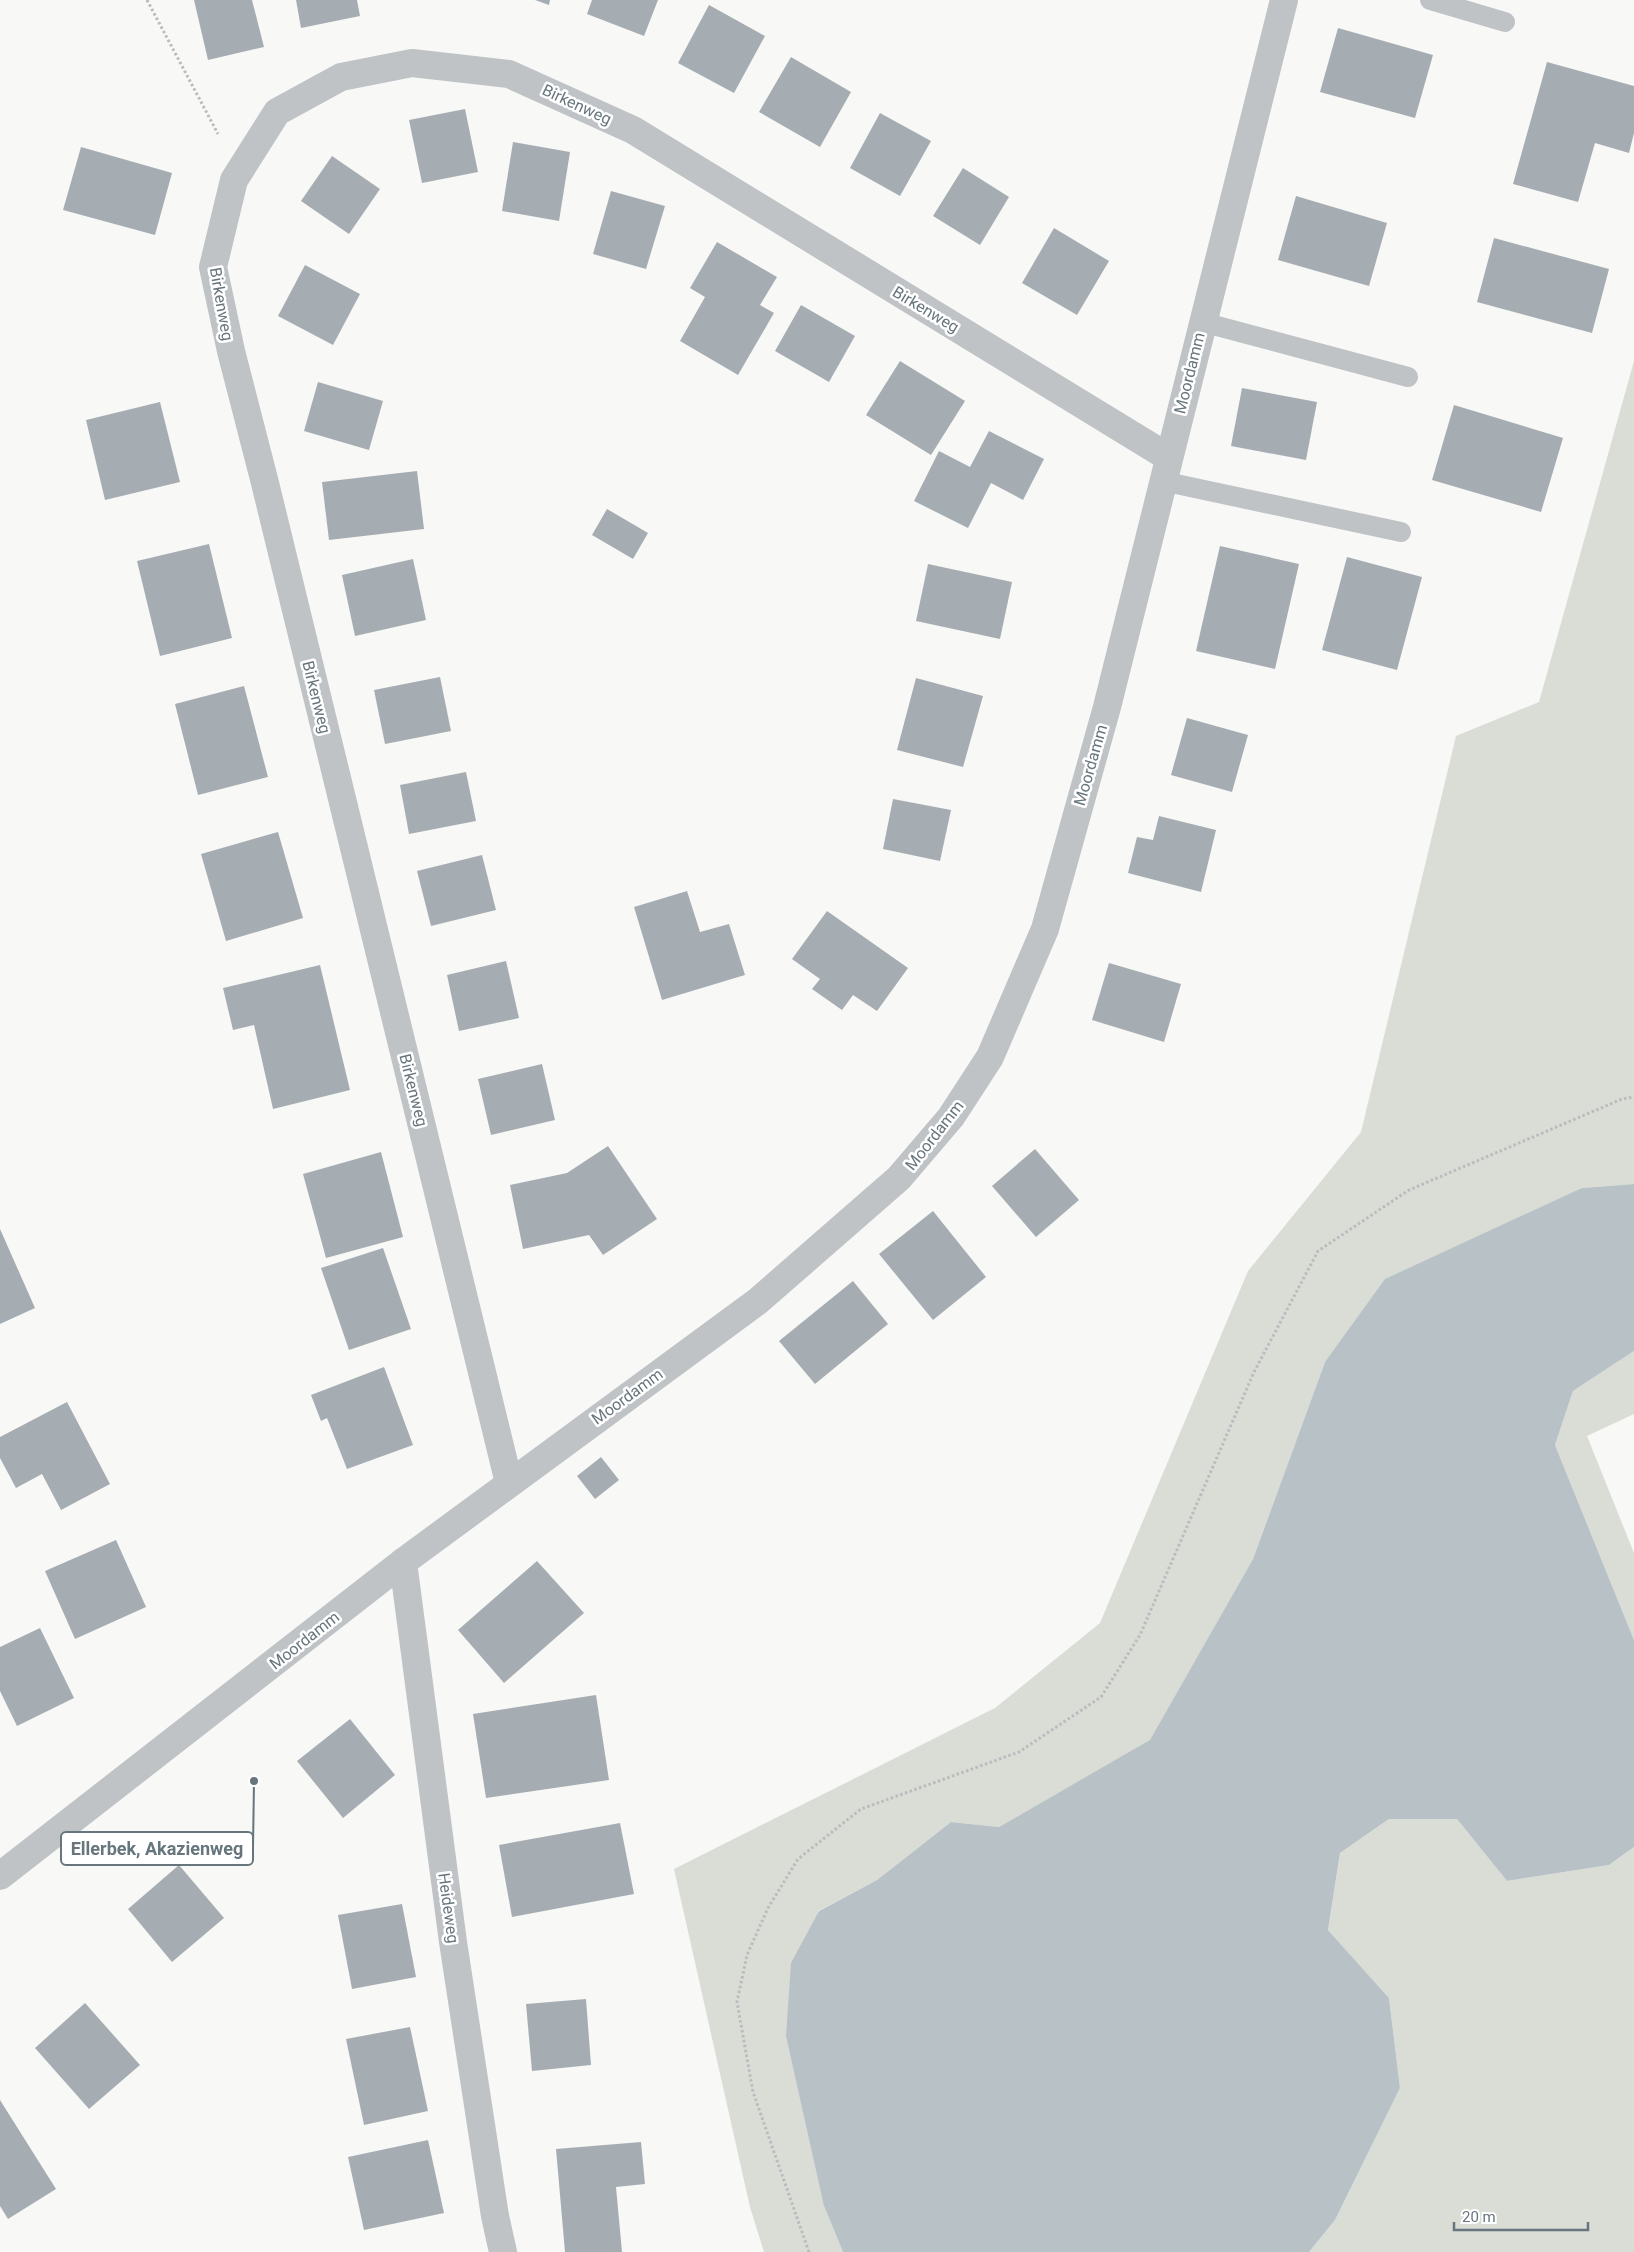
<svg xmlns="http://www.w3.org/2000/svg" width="1634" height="2252" font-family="Roboto,sans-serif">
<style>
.green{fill:#d9ddd6}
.water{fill:#b8c2c6}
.building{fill:#a6adb2}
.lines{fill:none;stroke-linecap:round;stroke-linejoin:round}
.path{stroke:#b9bcbe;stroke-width:3;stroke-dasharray:2.5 2.5;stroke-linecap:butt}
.service{stroke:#bfc3c6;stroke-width:20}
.minor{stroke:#bfc3c6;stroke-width:28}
.labels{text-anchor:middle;stroke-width:5;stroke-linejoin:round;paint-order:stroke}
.street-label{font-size:16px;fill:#67757d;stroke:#fff}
.leader{fill:none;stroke:#67757d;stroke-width:2}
.callout-dot{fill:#67757d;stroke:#fff;stroke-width:2}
.callout{fill:#fff;stroke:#67757d;stroke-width:2}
.callout-label{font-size:18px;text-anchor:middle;font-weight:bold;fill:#67757d}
</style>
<rect width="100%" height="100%" fill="#f8f8f7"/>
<!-- green -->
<g class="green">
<path d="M1634 361V1184L1582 1188 1325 1362 1253 1559 1150 1741 999 1827 951 1822 877 1880 818 1911 824 2206 843 2252H764L750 2207 674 1869 995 1708 1100 1623 1248 1271 1361 1132 1456 736 1539 702Z"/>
<path d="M1634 1351V1414L1587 1436 1634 1553V1640L1555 1445 1573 1391Z"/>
<path d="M1389 1819H1457L1507 1881 1609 1865 1634 1847V2252H1309L1335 2220 1400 2088 1389 1998 1328 1930 1340 1853Z"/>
</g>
<!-- water -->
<path class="water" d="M1634 1184V1351L1573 1391 1555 1445 1634 1640V1847L1609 1865 1507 1881 1457 1819H1389L1340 1853 1328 1930 1389 1998 1400 2088 1335 2220 1309 2252H843L824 2206 786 2036 791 1963 819 1911 877 1880 951 1822 999 1827 1150 1740 1253 1559 1325 1362 1385 1279 1582 1188Z"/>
<!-- building -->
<g class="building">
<path d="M194 0H252L264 47 208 60Z"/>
<path d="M296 0H357L360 16 301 28Z"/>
<path d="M535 0H550L549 5Z"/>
<path d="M592 0H658L644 36 587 14Z"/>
<path d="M709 5 765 36 734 93 678 63Z"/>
<path d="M1338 28 1433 55 1415 118 1320 92Z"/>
<path d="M791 57 851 92 820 147 759 112Z"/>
<path d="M1547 62 1634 86V133L1629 153 1595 143 1578 202 1513 184Z"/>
<path d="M465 109 478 172 422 183 409 120Z"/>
<path d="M880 113 931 141 900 196 850 168Z"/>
<path d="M513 142 570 152 559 221 502 211Z"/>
<path d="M81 147 172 173 155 235 63 210Z"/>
<path d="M332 156 380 189 349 234 301 201Z"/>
<path d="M963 168 1009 197 980 245 933 216Z"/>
<path d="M611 191 665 206 646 269 593 254Z"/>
<path d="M1296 196 1387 223 1369 286 1278 260Z"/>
<path d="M1054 228 1109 261 1077 315 1022 283Z"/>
<path d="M1494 238 1609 269 1592 333 1477 302Z"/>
<path d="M717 242 777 277 760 305 774 313 738 375 680 341 705 297 690 288Z"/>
<path d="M305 265 360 294 333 345 278 316Z"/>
<path d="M801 305 855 336 829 382 775 351Z"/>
<path d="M900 361 965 401 931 455 866 415Z"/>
<path d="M318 382 383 401 369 450 304 431Z"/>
<path d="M1242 388 1317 402 1306 460 1231 446Z"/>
<path d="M160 402 180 482 105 500 86 420Z"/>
<path d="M1454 405 1563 438 1541 512 1432 480Z"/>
<path d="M989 431 1044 459 1023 500 991 483 968 528 914 501 939 451 970 467Z"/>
<path d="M417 471 424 529 329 540 322 482Z"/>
<path d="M607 509 648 533 633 559 592 535Z"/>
<path d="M209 544 232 638 160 656 137 561Z"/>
<path d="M1220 546 1299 564 1275 669 1196 651Z"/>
<path d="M1347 557 1422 577 1397 670 1322 650Z"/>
<path d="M413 559 426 620 355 636 342 575Z"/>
<path d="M928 564 1012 582 1000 639 916 621Z"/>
<path d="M440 677 451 731 385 744 374 690Z"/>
<path d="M916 678 983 696 963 767 897 750Z"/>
<path d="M244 686 268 777 198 795 175 704Z"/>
<path d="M1187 718 1248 735 1232 792 1171 775Z"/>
<path d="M466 772 476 821 409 834 400 785Z"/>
<path d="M893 799 951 810 940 861 883 849Z"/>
<path d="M1159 816 1216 830 1201 892 1128 873 1137 837 1153 840Z"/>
<path d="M278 832 303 918 226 941 201 854Z"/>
<path d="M482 855 496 910 431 926 417 871Z"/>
<path d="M687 891 700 932 729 924 745 975 662 1000 634 907Z"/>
<path d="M827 911 908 968 877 1011 853 995 842 1010 812 989 820 979 792 959Z"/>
<path d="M506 961 519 1018 459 1031 447 975Z"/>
<path d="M1109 963 1181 984 1164 1042 1092 1020Z"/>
<path d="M320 965 350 1090 273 1109 254 1025 233 1030 223 988Z"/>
<path d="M542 1064 555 1120 491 1135 478 1079Z"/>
<path d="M608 1146 657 1219 603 1255 589 1235 523 1249 510 1185 567 1173Z"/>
<path d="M1035 1149 1079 1200 1036 1237 992 1186Z"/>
<path d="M381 1152 403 1237 326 1258 303 1174Z"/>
<path d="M933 1211 986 1277 933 1320 879 1254Z"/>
<path d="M0 1229 35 1308 0 1324Z"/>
<path d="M383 1248 411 1329 349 1350 321 1268Z"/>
<path d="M853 1281 888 1324 815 1384 779 1341Z"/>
<path d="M384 1367 413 1445 347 1469 327 1418 321 1421 311 1395Z"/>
<path d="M67 1402 110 1484 61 1510 42 1474 16 1488 0 1458V1437Z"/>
<path d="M601 1457 619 1480 595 1499 577 1476Z"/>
<path d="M116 1540 146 1607 75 1639 45 1571Z"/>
<path d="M537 1561 584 1613 504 1683 458 1630Z"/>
<path d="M40 1628 74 1698 17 1726 0 1691V1647Z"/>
<path d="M596 1695 609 1780 486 1798 473 1714Z"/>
<path d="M350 1719 395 1775 343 1818 297 1761Z"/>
<path d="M620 1823 634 1894 512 1917 499 1845Z"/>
<path d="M179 1865 224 1918 172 1962 128 1909Z"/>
<path d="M402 1904 416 1977 352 1989 338 1915Z"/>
<path d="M586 1999 591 2065 532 2071 526 2004Z"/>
<path d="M85 2003 140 2065 89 2109 35 2048Z"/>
<path d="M410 2027 428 2111 364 2125 346 2039Z"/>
<path d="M0 2100 56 2189 8 2219 0 2206Z"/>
<path d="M428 2140 444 2213 364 2230 348 2157Z"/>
<path d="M641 2142 645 2184 616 2187 622 2252H565L556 2149Z"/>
</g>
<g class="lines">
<!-- path -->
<g class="path">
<path d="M147 0 218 134"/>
<path d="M809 2252 753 2092 737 2002 747 1955 768 1908 798 1859 861 1809 1019 1752 1101 1697 1140 1635 1254 1372 1318 1251 1409 1190 1622 1099 1634 1097"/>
</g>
<!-- service -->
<g class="service">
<path d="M1430 0 1505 22"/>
<path d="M1202 322 1408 377"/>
<path d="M1162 481 1401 532"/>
</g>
<!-- minor -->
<g class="minor">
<path d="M509 1483 265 483 231 351 213 267 234 180 277 112 341 77 412 63 509 74 633 130 1168 457"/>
<path d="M403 1562 453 1942 495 2216 503 2252"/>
<path d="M0 1876 403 1562 758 1301 899 1178 951 1117 990 1057 1045 929 1107 707 1284 0"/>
</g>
</g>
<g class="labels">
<!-- street labels -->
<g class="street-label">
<text transform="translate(577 104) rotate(25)" y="6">Birkenweg</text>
<text transform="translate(222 304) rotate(80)" y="6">Birkenweg</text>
<text transform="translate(926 309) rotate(31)" y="6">Birkenweg</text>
<text transform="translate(1189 373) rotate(-76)" y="6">Moordamm</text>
<text transform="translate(317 697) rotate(76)" y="6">Birkenweg</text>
<text transform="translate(1090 765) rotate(-74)" y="6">Moordamm</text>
<text transform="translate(414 1090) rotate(76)" y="6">Birkenweg</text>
<text transform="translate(934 1135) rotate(-52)" y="6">Moordamm</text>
<text transform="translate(627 1396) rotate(-36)" y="6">Moordamm</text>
<text transform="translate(304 1640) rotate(-38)" y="6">Moordamm</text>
<text transform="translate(449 1908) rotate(82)" y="6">Heideweg</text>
</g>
</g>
<!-- callouts -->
<path class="leader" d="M254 1781L253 1848"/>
<circle class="callout-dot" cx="254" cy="1781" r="5"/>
<rect class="callout" x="61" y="1832" width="192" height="33" rx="5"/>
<g class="callout-label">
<text x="157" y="1855">Ellerbek, Akazienweg</text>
</g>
<!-- scale -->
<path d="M1454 2222v8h134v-8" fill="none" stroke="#67757d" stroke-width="2.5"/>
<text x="1462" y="2222" font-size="15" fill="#67757d" stroke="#ffffff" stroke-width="4" paint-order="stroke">20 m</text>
</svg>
